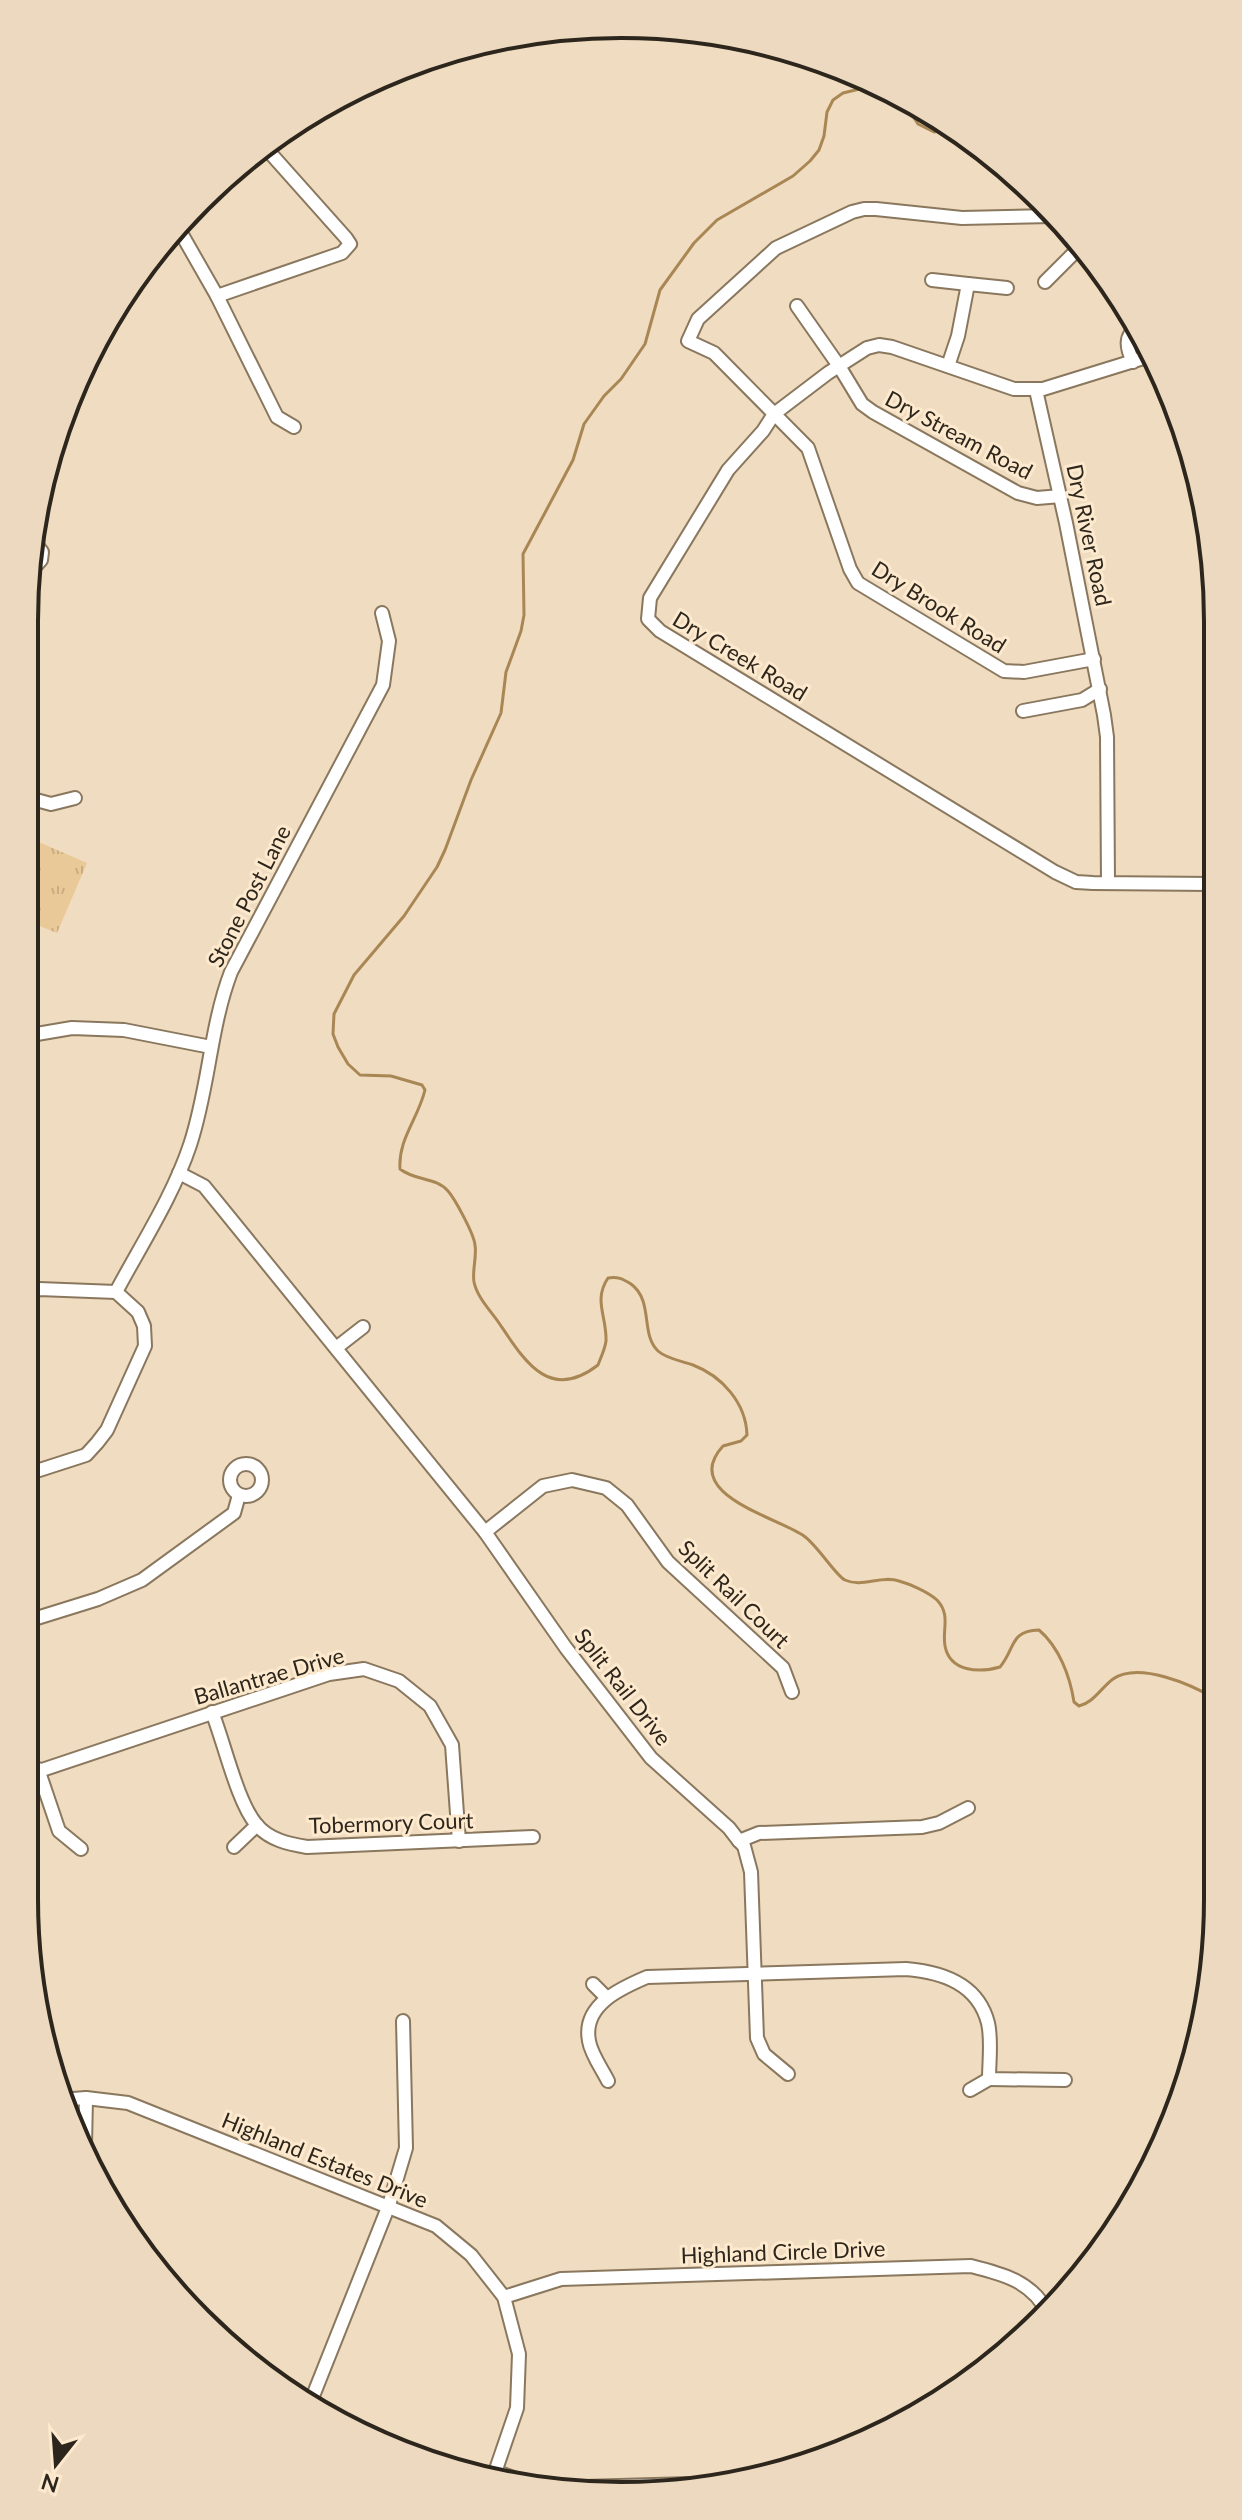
<svg xmlns="http://www.w3.org/2000/svg" width="1242" height="2520" font-family="Lato,sans-serif">
<style>
.grass{fill:url(#grass-tufts)}
.lines{fill:none;stroke-linecap:round;stroke-linejoin:round}
.stream{stroke:#a98755;stroke-width:3}
.minor-casing{stroke:#89775e;stroke-width:16}
.minor{stroke:#fff;stroke-width:12}
.labels{text-anchor:middle;stroke-width:6;stroke-linejoin:round;paint-order:stroke}
.street-label{font-size:22px;fill:#2d261c;stroke:#fde9cd}
.rim{fill:none;stroke:#2d261c;stroke-width:4}
</style>
<defs>
<pattern id="grass-tufts" width="24" height="20" patternUnits="userSpaceOnUse" patternTransform="scale(2)"><rect width="24" height="20" fill="#eac998"/><path d="M3 7l-1-3M5 7V3M7 7l1-3M15 17l-1-3M17 17v-4M19 17l1-3" fill="none" stroke="#c9ac82"/></pattern>
</defs>
<rect width="100%" height="100%" fill="#f0dcc0"/>
<!-- grass -->
<path class="grass" d="M25 836 87 863 57 933 25 920Z"/>
<g class="lines">
<!-- stream -->
<g class="stream">
<path d="M898 94 881 88 868 87 843 93 833 100 827 112 824 136 819 150 810 161 793 176 717 220 694 243 660 290 645 344 621 379 604 396 584 424 573 460 523 554 524 615 521 631 506 672 501 713 471 780 445 850 437 867 404 916 354 975 334 1014 333 1034 338 1047 348 1064 360 1075 391 1076 422 1085 425 1090C418 1119 398 1139 400 1169 415 1181 436 1177 448 1191 455 1199 474 1234 475 1245 477 1257 472 1270 474 1282 477 1297 490 1310 499 1323 524 1360 549 1403 598 1365 601 1357 605 1349 606 1341 607 1317 593 1300 608 1278 617 1276 623 1279 631 1284 654 1301 640 1334 658 1351 667 1359 682 1361 693 1365 722 1376 746 1403 747 1435L741 1441 723 1446C679 1494 777 1517 804 1536 818 1546 836 1576 845 1580 862 1588 881 1575 899 1581 910 1584 928 1592 937 1600 951 1615 942 1629 945 1646 950 1672 979 1673 1000 1667 1016 1648 1009 1631 1039 1630 1059 1647 1070 1676 1074 1702L1079 1706C1093 1703 1101 1688 1113 1679 1139 1661 1192 1685 1216 1699"/>
<path d="M900 96 918 124 934 132 949 128"/>
</g>
<defs>
<g id="minor">
<path d="M1053 216 962 218 876 209H864L852 212 776 248 698 319 688 341 714 353 808 448 850 569 858 583 1004 671 1024 672 1094 659"/>
<path d="M177 226 217 296 342 253 350 244 346 238 264 146"/>
<path d="M932 280 968 284"/>
<path d="M1045 282 1080 247"/>
<path d="M217 296 277 417 294 427"/>
<path d="M797 306 839 366 862 404 873 412 1018 493 1037 498 1061 496"/>
<path d="M1153 355 1043 389H1014L892 347 879 345 867 348 828 373 774 414 763 431 728 470 650 598 648 619 660 631 1055 872 1076 882 1093 883 1214 884"/>
<path d="M1133 362C1127 349 1123 336 1138 327"/>
<path d="M948 366 958 336 968 284 1007 288"/>
<path d="M1036 390 1066 523 1104 715 1107 737 1108 883"/>
<path d="M27 571 32 570 41 560 42 552 32 539"/>
<path d="M1023 711 1082 700 1100 689"/>
<path d="M25 797 51 804 75 798"/>
<path d="M25 1036 72 1028 124 1030 211 1047"/>
<path d="M179 1173 204 1186 485 1532 566 1648 651 1758 729 1828 739 1841 744 1846 751 1872 757 2038 764 2054 788 2074"/>
<path d="M116 1292C141 1245 173 1196 190 1145 209 1088 210 1027 231 972L383 685 389 641 382 613"/>
<path d="M336 1348 363 1327"/>
<circle cx="246" cy="1480" r="16"/>
<path d="M24 1475 86 1455 97 1443 107 1430 145 1346 144 1326 138 1312 116 1292 39 1289 25 1296"/>
<path d="M485 1532 543 1486 572 1480 606 1488 627 1505 668 1562 783 1668 792 1692"/>
<path d="M24 1622 98 1599 142 1580 234 1513 239 1495"/>
<path d="M212 1712C224 1742 237 1801 256 1824 269 1840 289 1844 307 1847L533 1837"/>
<path d="M38 1769 59 1831 81 1849"/>
<path d="M24 1776 329 1674 364 1669 399 1681 430 1706 452 1745 459 1841"/>
<path d="M739 1841 759 1833 922 1827 939 1823 968 1808"/>
<path d="M234 1847 257 1825"/>
<path d="M593 1984 607 1998"/>
<path d="M608 2081C602 2069 591 2054 589 2041 582 2005 621 1988 647 1977L906 1969C943 1972 978 1984 988 2023 992 2040 989 2062 989 2079L1065 2080"/>
<path d="M970 2090 989 2079"/>
<path d="M60 2100 86 2098 128 2103 436 2226 471 2255 504 2297 519 2354 517 2408 492 2481"/>
<path d="M85 2146 86 2098"/>
<path d="M504 2297 561 2279 971 2266C1003 2274 1034 2282 1048 2314"/>
<path d="M309 2406 389 2205 406 2148 403 2021"/>
<path d="M497 2472 536 2486"/>
<path d="M584 2487 725 2483"/>
</g>
</defs>
<!-- minor casing -->
<use href="#minor" class="minor-casing"/>
<!-- minor -->
<use href="#minor" class="minor"/>
</g>
<g class="labels">
<!-- street labels -->
<g class="street-label">
<text transform="translate(959 435) rotate(28)" y="8">Dry Stream Road</text>
<text transform="translate(1089 535) rotate(78)" y="8">Dry River Road</text>
<text transform="translate(939 607) rotate(32)" y="8">Dry Brook Road</text>
<text transform="translate(740 656) rotate(31)" y="8">Dry Creek Road</text>
<text transform="translate(249 896) rotate(-63)" y="8">Stone Post Lane</text>
<text transform="translate(734 1594) rotate(44)" y="8">Split Rail Court</text>
<text transform="translate(269 1676) rotate(-16)" y="8">Ballantrae Drive</text>
<text transform="translate(623 1687) rotate(52)" y="8">Split Rail Drive</text>
<text transform="translate(391 1823) rotate(-2)" y="8">Tobermory Court</text>
<text transform="translate(325 2160) rotate(22)" y="8">Highland Estates Drive</text>
<text transform="translate(783 2252) rotate(-2)" y="8">Highland Circle Drive</text>
</g>
</g>
<!-- crop -->
<path d="M0 0H1242V2520H0ZM621 38H621A583 583 0 0 1 1204 621V1899A583 583 0 0 1 621 2482H621A583 583 0 0 1 38 1899V621A583 583 0 0 1 621 38Z" fill="#ecd9bf" fill-rule="evenodd"/>
<path class="rim" d="M621 38H621A583 583 0 0 1 1204 621V1899A583 583 0 0 1 621 2482H621A583 583 0 0 1 38 1899V621A583 583 0 0 1 621 38Z"/>
<!-- north arrow -->
<g transform="translate(56 2464) rotate(197)" stroke="#fde9cd" stroke-width="6" paint-order="stroke">
<path d="M0-6L14 30L0 20L-14 30Z" fill="#2d261c"/>
<text y="-12" font-size="22" font-weight="bold" text-anchor="middle" fill="#2d261c">N</text>
</g>
</svg>
